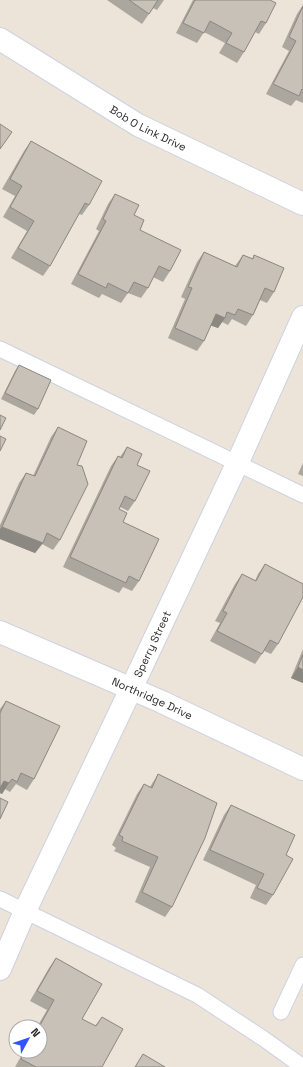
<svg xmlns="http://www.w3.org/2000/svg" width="303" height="1067" font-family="'Space Grotesk',sans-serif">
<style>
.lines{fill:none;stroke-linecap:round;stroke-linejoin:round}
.lane-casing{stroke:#cdd1e3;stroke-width:17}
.street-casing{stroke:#cdd1e3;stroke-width:24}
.lane{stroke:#fff;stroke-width:15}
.street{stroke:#fff;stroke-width:22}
.wall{fill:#aba69e}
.shaded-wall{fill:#8b8781}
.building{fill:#c7c1b8;stroke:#8b8781}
.labels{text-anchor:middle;stroke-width:4;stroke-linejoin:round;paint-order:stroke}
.street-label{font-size:11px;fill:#282828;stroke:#fff}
</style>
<rect width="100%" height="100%" fill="#ece4d8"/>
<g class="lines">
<defs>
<g id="lane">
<path d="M0 349 303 495"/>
<path d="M0 899 197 995 264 1039 303 1067"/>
<path d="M281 1012 303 965"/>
</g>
<g id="street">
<path id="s1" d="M0 39 138 125 303 204"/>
<path id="s2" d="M0 632 162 702 303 769"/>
<path id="s3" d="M0 969 25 911 131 689 237 464 303 317"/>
</g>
</defs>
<!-- lane casing -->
<use href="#lane" class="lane-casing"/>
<!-- street casing -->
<use href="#street" class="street-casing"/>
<!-- lane -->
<use href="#lane" class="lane"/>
<!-- street -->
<use href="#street" class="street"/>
</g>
<!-- wall -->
<g class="wall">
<path d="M107 0H164L157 10 153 8 142 24Z"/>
<path d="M193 0H270L266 23 259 34 255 32 244 52 237 63 219 53 225 43 204 32 197 43 176 33Z"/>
<path d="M303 5V103L296 100 291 106 266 94 289 51 282 47 297 14Z"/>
<path d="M31 141 89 205 82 215 79 214 50 266 43 276 11 258 27 231 3 217 15 196 2 189 24 151Z"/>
<path d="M115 194 134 215 140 230 170 271 163 282 153 277 148 288 141 298 128 293 121 303 102 294 99 298 71 284 99 231 96 229 108 204Z"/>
<path d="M204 252 235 266 243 255 252 259 254 255 274 292 267 303 260 300 253 315 246 326 232 319 228 325 222 322 218 328 211 325 204 341 197 351 168 338 185 299 181 297 197 262Z"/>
<path d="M19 365 38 409 34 415 1 399 15 371Z"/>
<path d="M58 427 77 465 60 540 53 550 42 544 35 553 0 539V525L19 483 26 473 33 476 51 437Z"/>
<path d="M127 447 137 465 135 501 128 511 120 507 119 509 139 581 132 591 123 587 119 593 63 567 111 466 118 456 120 457Z"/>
<path d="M303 463V476L298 474Z"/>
<path d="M265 564 278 644 271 654 264 651 255 664 210 641 220 623 215 621 235 584 242 574 255 581 258 574Z"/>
<path d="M303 649V683L291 678Z"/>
<path d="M6 701 34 779 27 790 16 784 10 792 5 789 2 794 0 793V709Z"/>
<path d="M158 774 172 907 165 917 135 902 150 867 114 851 116 848 112 845 137 794 144 784 150 787Z"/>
<path d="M231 805 286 855 273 895 266 905 250 898 256 885 203 860 224 815Z"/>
<path d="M56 958 82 1019 95 1026 102 1017V1067H15L24 1051H40V1027H37L47 1010 30 1001 49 968Z"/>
</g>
<!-- shaded-wall -->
<g class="shaded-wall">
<path d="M216 314 225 318 218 328 209 325Z"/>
<path d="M2 527 43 543 35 553 0 539V529Z"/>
<path d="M298 667 303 670V683L291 678Z"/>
<path d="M4 781 9 783 2 794 0 793V786Z"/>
</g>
<!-- building -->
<g class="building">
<path d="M129 0H158L149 14Z"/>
<path d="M195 0H270L276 3 266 23 261 21 244 52 226 43 232 33 210 21 204 33 183 23Z"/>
<path d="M303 6V90L302 89 299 96 273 84 296 41 289 37Z"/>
<path d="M0 124 12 132 0 149Z"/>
<path d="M31 141 102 181 89 205 85 203 50 266 18 248 34 221 10 207 22 186 10 179Z"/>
<path d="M115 194 139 205 134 215 144 220 140 230 181 250 170 271 159 266 148 288 134 282 128 293 108 283 106 288 78 274 106 221 103 219Z"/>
<path d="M204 252 237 267 243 255 253 259 254 255 284 268 274 292 265 288 253 315 238 309 235 315 227 312 225 318 216 314 204 341 175 328 192 288 188 287Z"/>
<path d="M19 365 51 380 38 409 5 393Z"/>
<path d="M0 415 6 418 0 430Z"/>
<path d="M58 427 87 441 77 465 82 466 88 484 60 540 47 533 43 543 2 527 26 473 35 476Z"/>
<path d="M0 436 6 439 0 451Z"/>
<path d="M127 447 142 454 137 465 150 471 135 501 125 496 119 509 127 513 123 522 159 539 139 581 129 576 126 583 70 557 118 456 122 458Z"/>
<path d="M265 564 303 584V597L278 644 270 640 262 654 217 631 227 613 223 611 242 574 256 581Z"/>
<path d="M303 655V670L298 667Z"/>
<path d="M6 701 60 726 34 779 21 773 17 782 12 779 9 783 4 781 0 788V713Z"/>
<path d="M158 774 217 803 205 838 172 907 142 892 158 857 122 841 123 837 119 835 144 784 152 788Z"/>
<path d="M0 798 8 802 0 819Z"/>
<path d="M231 805 295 835 286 855 293 859 273 895 257 888 264 874 210 850Z"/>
<path d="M56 958 102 984 82 1019 96 1026 102 1017 123 1029 102 1067H36L21 1059 25 1051H40V1027H39L54 1000 37 991Z"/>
<path d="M143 1054 165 1067H135Z"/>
</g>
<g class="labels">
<!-- street labels -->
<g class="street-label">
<text dy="4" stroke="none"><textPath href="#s1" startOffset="173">Bob O Link Drive</textPath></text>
<text dy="4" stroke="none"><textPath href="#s3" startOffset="359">Sperry Street</textPath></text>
<text dy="4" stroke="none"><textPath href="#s2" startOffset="166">Northridge Drive</textPath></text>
</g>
</g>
<!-- north arrow -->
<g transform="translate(28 1039) rotate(50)"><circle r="19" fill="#ffffff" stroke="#a9a9a9"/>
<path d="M0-3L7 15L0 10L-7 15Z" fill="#3253ff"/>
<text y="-6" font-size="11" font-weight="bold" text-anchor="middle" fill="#282828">N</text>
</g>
</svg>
